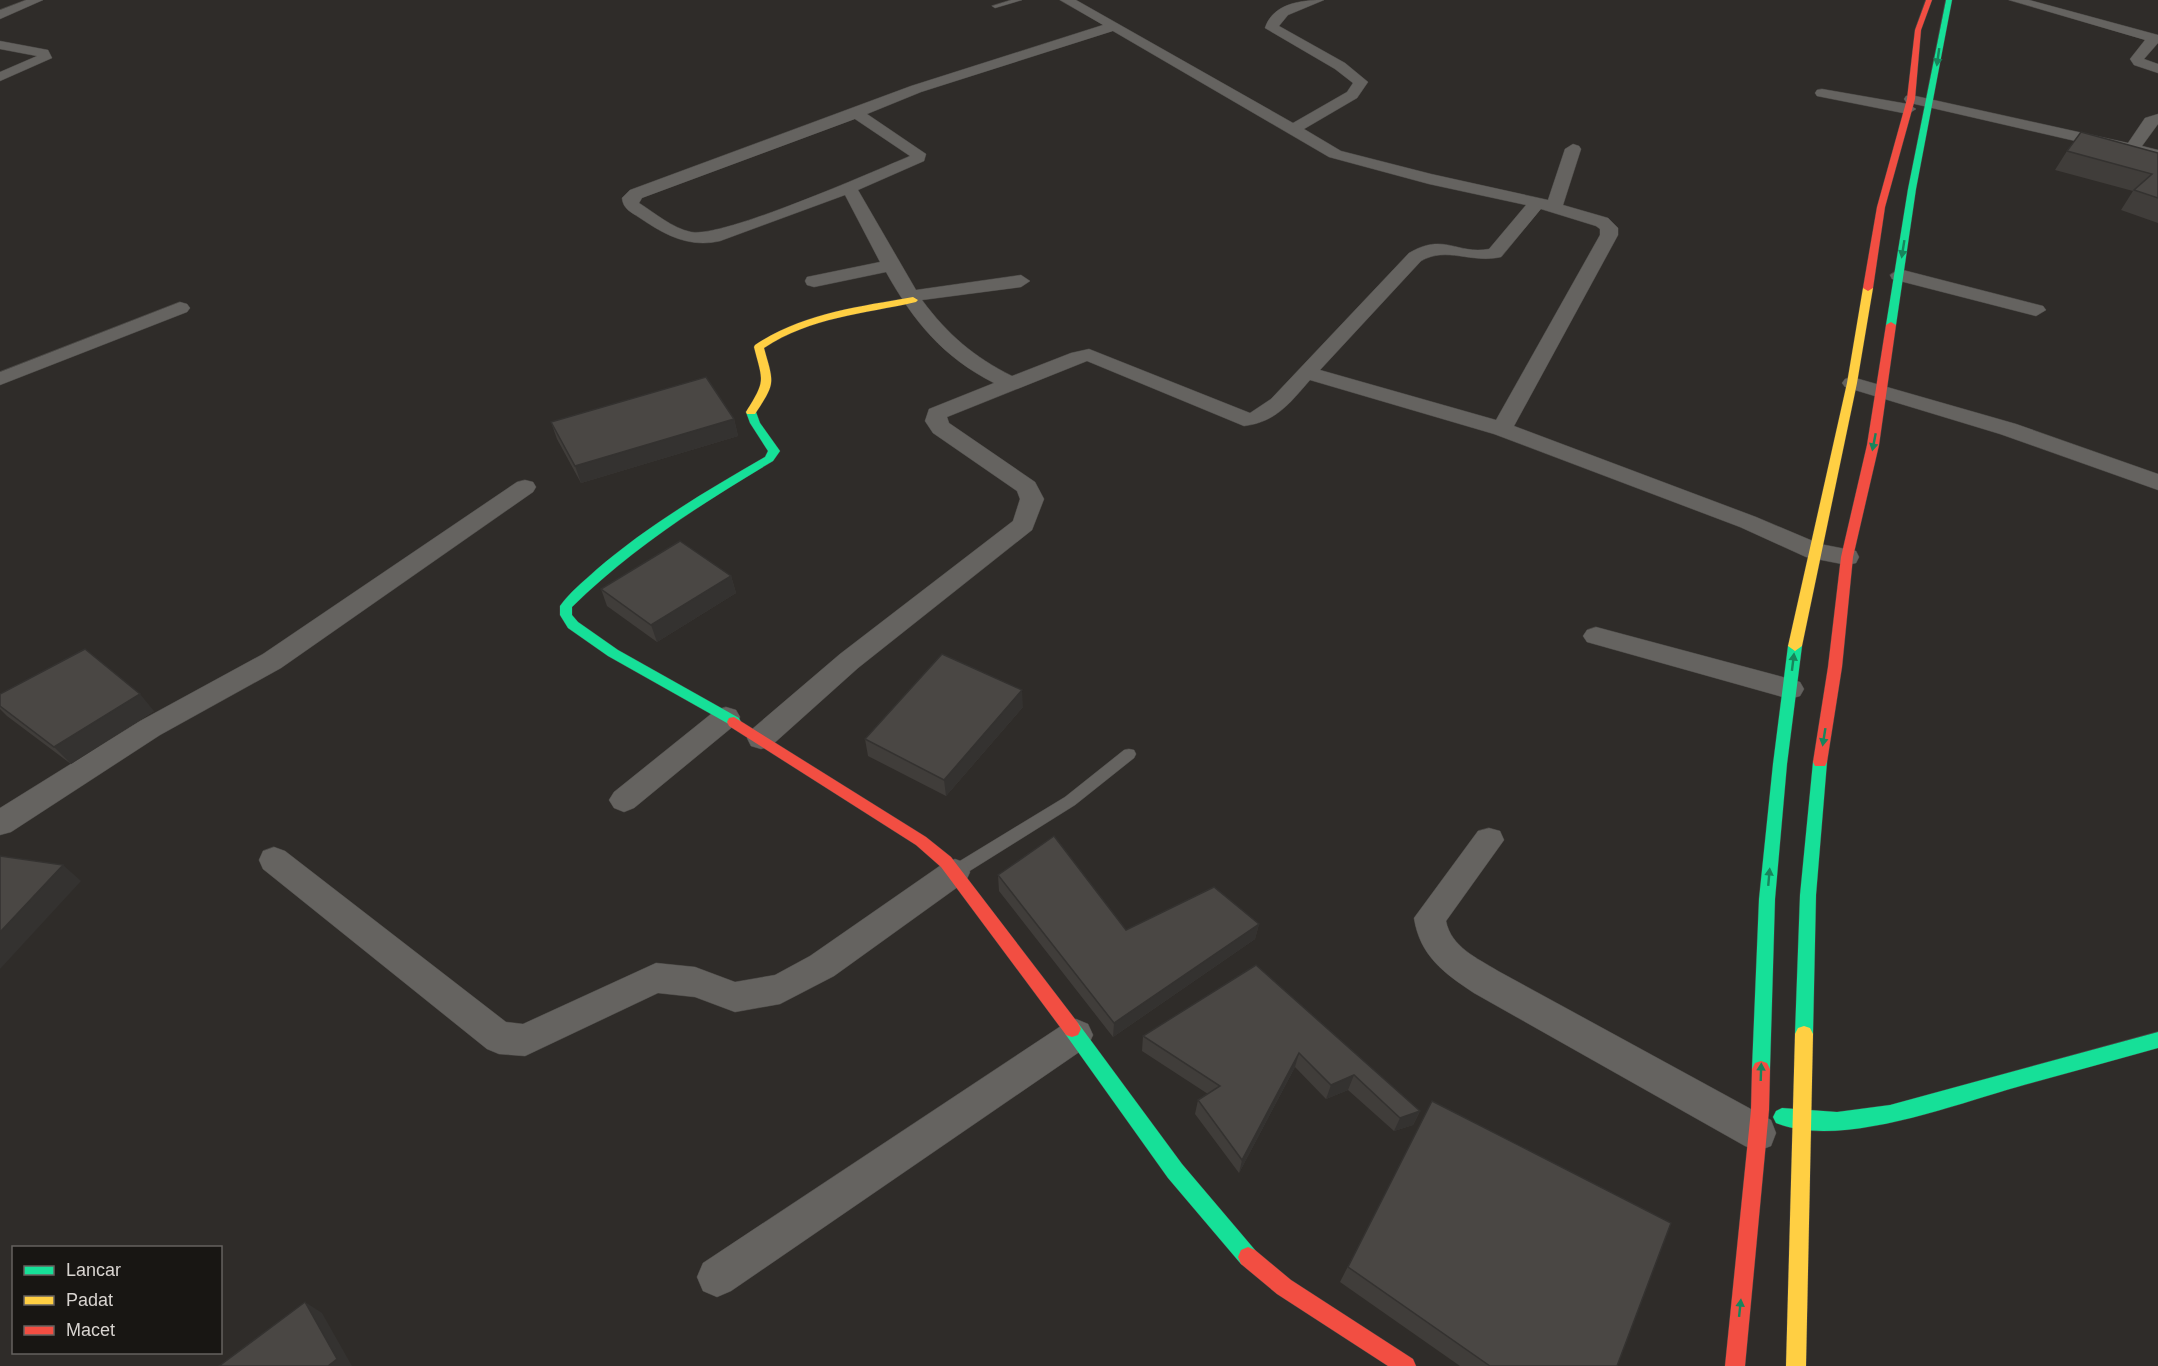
<svg xmlns="http://www.w3.org/2000/svg" width="2158" height="1366" font-family="Arial,sans-serif">
<style>
.lines{fill:none;stroke-linecap:round;stroke-linejoin:round}
.lane-casing{stroke:#494744;stroke-width:1}
.street-casing{stroke:#494744;stroke-width:1}
.fast-casing{stroke:#494744;stroke-width:1}
.slow-casing{stroke:#494744;stroke-width:1}
.jam-casing{stroke:#494744;stroke-width:1}
.lane{fill:#656360;fill-rule:evenodd}
.street{fill:#656360;fill-rule:evenodd}
.fast{fill:#16e098;fill-rule:evenodd}
.slow{fill:#ffcf43;fill-rule:evenodd}
.jam{fill:#f24e42;fill-rule:evenodd}
.wall{fill:#403d3a}
.shaded-wall{fill:#343230}
.building{fill:#4a4744;stroke:#343230;stroke-width:1.5}
.oneway{fill:#17855c}
</style>
<rect width="100%" height="100%" fill="#2f2c29"/>
<g class="lines">
<defs>
<g id="lane">
<path d="M1011 0H1022L995 8 992 6Z"/>
<path d="M1129 749 1134 750 1136 754 1134 758 1075 805 960 877 955 878 950 877 947 872 950 867 1065 797 1124 750Z"/>
</g>
<g id="street">
<path d="M26 0H43L0 19V10Z"/>
<path d="M1060 0H1076L1293 123 1347 92 1353 83 1335 69 1265 28C1273 3 1302 0 1324 0L1288 15 1279 26 1345 63 1368 82 1357 98 1304 129 1341 151 1431 174 1548 200 1565 149 1573 144 1579 146 1581 149 1563 205 1608 218 1618 228V235L1514 426 1756 517 1820 544 1856 551 1859 557 1856 563 1847 565 1806 557 1740 527 1494 434 1310 380C1290 403 1276 422 1244 426L1087 361 947 417 949 423 1035 482 1044 499 1032 530 858 668 771 746 761 749 751 746 747 738 751 730 840 654 1013 521 1020 499 1017 491 933 433 925 421 929 409 994 383C943 357 914 322 886 272L814 287 807 285 805 281 807 277 880 262 845 195 720 241C689 248 665 235 640 218 631 212 623 209 622 198L630 190 911 86 1103 25ZM1113 31 1329 157 1429 184 1526 205 1489 249C1457 255 1444 232 1409 253L1271 399 1250 413 1089 349 1071 353 1012 376C974 357 948 335 922 300L1021 287 1030 281 1021 275 916 290 858 190 924 161 926 154 867 114 921 92ZM855 119 910 156C872 172 723 238 691 232 672 228 655 213 639 203L642 198ZM1541 209 1596 226 1600 229V235L1496 420 1320 370 1421 261C1447 246 1471 264 1501 257Z"/>
<path d="M2009 0H2029L2158 35V43L2144 59 2158 64V73L2134 65 2130 59 2145 40Z"/>
<path d="M0 41 48 50 52 58 0 81V72L37 56 0 49Z"/>
<path d="M1822 89 1908 104 1916 109 1908 114 1817 96 1815 93 1817 90Z"/>
<path d="M1911 95 2128 143 2145 118 2158 114V124L2142 146 2158 150V160L1906 102 1904 99 1906 96Z"/>
<path d="M1899 269 2043 306 2046 310 2036 316 1892 279 1890 275Z"/>
<path d="M180 302 187 304 190 308 187 312 0 385V372Z"/>
<path d="M1852 377 2016 424 2158 474V490L2000 434 1845 387 1842 383 1845 379Z"/>
<path d="M525 480 533 482 536 487 533 492 281 668 160 735 11 832 0 835V808L140 721 263 654 517 482Z"/>
<path d="M1596 627 1790 679 1800 682 1804 689 1800 696 1790 699 1587 642 1583 636 1587 630Z"/>
<path d="M726 707 736 710 740 717 736 724 634 808 624 812 614 808 609 800 614 792 716 710Z"/>
<path d="M1489 828 1500 831 1504 840 1446 921C1451 947 1477 958 1498 971L1771 1120 1776 1133 1771 1146 1758 1151 1745 1146 1474 993C1444 973 1420 956 1414 918L1478 831Z"/>
<path d="M274 847 285 851 506 1022 523 1024 656 963 695 967 735 982 775 975 810 956 944 863 955 859 966 863 970 872 966 881 834 976 780 1004 735 1012 695 997 658 993 525 1056 499 1054 487 1049 263 869 259 860 263 851Z"/>
<path d="M1076 1019 1088 1024 1093 1035 1088 1046 731 1291 717 1297 703 1291 697 1277 703 1263 1064 1024Z"/>
</g>
<g id="fast">
<path d="M1946 0H1952L1916 189 1896 325 1891 328 1886 325 1908 189Z"/>
<path d="M751 409 756 412 760 423 780 451 773 461C701 504 632 548 572 607V615L578 622 618 650 739 718 741 722 739 726 734 727 608 656 568 628 560 615V606C569 593 584 581 596 570 647 526 706 491 765 457L768 451 750 423 746 412Z"/>
<path d="M1795 641 1802 646 1787 764 1775 899 1770 1069 1767 1075 1761 1077 1755 1075 1752 1069 1759 899 1773 764 1788 646Z"/>
<path d="M1820 756 1825 758 1827 762 1816 895 1813 1034 1810 1040 1804 1042 1798 1040 1795 1034 1800 895 1813 762 1815 758Z"/>
<path d="M1072 1021 1078 1023 1182 1164 1255 1250 1258 1257 1255 1264 1248 1267 1241 1264 1168 1178 1066 1035 1063 1029 1066 1023Z"/>
<path d="M2158 1032V1048C2111 1061 2064 1074 2017 1087 1953 1105 1839 1149 1776 1123L1773 1117 1776 1111 1782 1108 1837 1112 1890 1105Z"/>
</g>
<g id="slow">
<path d="M1868 285 1873 288 1857 383 1802 646 1795 651 1788 646 1847 383 1863 288Z"/>
<path d="M913 297 918 300 916 302C863 314 811 317 764 348 774 384 776 382 755 414H747L746 412C766 380 763 382 754 347L755 345C803 313 858 307 913 297Z"/>
<path d="M1804 1026 1810 1028 1813 1034 1806 1366H1786L1795 1034 1798 1028Z"/>
</g>
<g id="jam">
<path d="M1926 0H1932L1921 30 1915 99 1885 207 1873 288 1868 291 1863 288 1877 207 1907 99 1915 30Z"/>
<path d="M1891 322 1896 325 1879 445 1853 557 1842 667 1827 762 1825 766H1815L1813 762 1828 667 1841 557 1867 445 1886 325Z"/>
<path d="M734 717 926 837 951 857 1078 1023 1081 1029 1078 1035 1072 1037 1066 1035 941 867 916 845 729 726 727 722 729 718Z"/>
<path d="M1761 1061 1767 1063 1770 1069 1769 1110 1745 1366H1725L1751 1110 1752 1069 1755 1063Z"/>
<path d="M1248 1247 1255 1250 1291 1280 1413 1359 1416 1366H1388L1277 1294 1241 1264 1238 1257 1241 1250Z"/>
</g>
</defs>
<!-- lane casing -->
<use href="#lane" class="lane-casing"/>
<!-- street casing -->
<use href="#street" class="street-casing"/>
<!-- fast casing -->
<use href="#fast" class="fast-casing"/>
<!-- slow casing -->
<use href="#slow" class="slow-casing"/>
<!-- jam casing -->
<use href="#jam" class="jam-casing"/>
<!-- lane -->
<use href="#lane" class="lane"/>
<!-- street -->
<use href="#street" class="street"/>
<!-- fast -->
<use href="#fast" class="fast"/>
<!-- slow -->
<use href="#slow" class="slow"/>
<!-- jam -->
<use href="#jam" class="jam"/>
</g>
<!-- wall -->
<g class="wall">
<path d="M2067 151 2158 153V223L2121 210 2133 191 2055 170Z"/>
<path d="M734 419 738 436 581 483 557 439 551 422Z"/>
<path d="M731 576 736 593 657 642 607 606 601 589Z"/>
<path d="M0 694 154 711 71 764 7 716 0 709Z"/>
<path d="M1023 707 946 796 868 756 865 739Z"/>
<path d="M998 875 1126 930 1259 924 1255 939 1113 1037 999 891Z"/>
<path d="M1256 965 1420 1111 1413 1125 1394 1131 1348 1090 1326 1099 1295 1067 1239 1173 1195 1114 1198 1100 1208 1094 1142 1051 1143 1036Z"/>
<path d="M1432 1101 1617 1366H1460L1340 1282Z"/>
</g>
<!-- shaded-wall -->
<g class="shaded-wall">
<path d="M734 419 738 436 581 483 575 466Z"/>
<path d="M731 576 736 593 657 642 651 625Z"/>
<path d="M1022 690 1023 707 946 796 944 780Z"/>
<path d="M140 694 154 711 71 764 54 747Z"/>
<path d="M63 865 81 881 0 969V932Z"/>
<path d="M1259 924 1255 939 1113 1037 1114 1023Z"/>
<path d="M1299 1053 1295 1067 1239 1173 1242 1160Z"/>
<path d="M1354 1075 1348 1090 1326 1099 1331 1085Z"/>
<path d="M1420 1111 1413 1125 1394 1131 1400 1118Z"/>
<path d="M305 1302 322 1313 352 1366H328Z"/>
</g>
<!-- building -->
<g class="building">
<path d="M2081 132 2158 153V198L2134 190 2152 174 2067 151Z"/>
<path d="M706 377 734 419 575 466 551 422Z"/>
<path d="M680 541 731 576 651 625 601 589Z"/>
<path d="M85 649 140 694 54 747 0 706V694Z"/>
<path d="M942 654 1022 690 944 780 865 739Z"/>
<path d="M1054 836 1126 930 1214 887 1259 924 1114 1023 998 875Z"/>
<path d="M0 856 63 865 0 932Z"/>
<path d="M1256 965 1420 1111 1400 1118 1354 1075 1331 1085 1299 1053 1242 1160 1198 1100 1220 1086 1143 1036Z"/>
<path d="M1432 1101 1671 1223 1617 1366H1490L1348 1267Z"/>
<path d="M305 1302 337 1359 328 1366H219Z"/>
</g>
<!-- one-way arrows -->
<defs><path id="oneway-solid" d="M-6-.8H1V-3.2L6.5 0L1 3.2V.8H-6Z" transform="scale(1.5)"/></defs>
<g class="oneway">
<use href="#oneway-solid" transform="translate(1938 57) rotate(98)"/>
<use href="#oneway-solid" transform="translate(1903 249) rotate(99)"/>
<use href="#oneway-solid" transform="translate(1874 442) rotate(101)"/>
<use href="#oneway-solid" transform="translate(1793 662) rotate(-83)"/>
<use href="#oneway-solid" transform="translate(1824 737) rotate(99)"/>
<use href="#oneway-solid" transform="translate(1769 877) rotate(-85)"/>
<use href="#oneway-solid" transform="translate(1761 1072) rotate(-88)"/>
<use href="#oneway-solid" transform="translate(1740 1308) rotate(-84)"/>
</g>
<!-- legend -->
<rect x="12" y="1246" width="210" height="108" fill="#181613" stroke="#65625f" stroke-width="1.5"/>
<rect x="24" y="1266" width="30" height="9" fill="#16e098" stroke="#65625f" stroke-width="1.5"/>
<text x="66" y="1276" font-size="18" fill="#d8d4d0">Lancar</text>
<rect x="24" y="1296" width="30" height="9" fill="#ffcf43" stroke="#65625f" stroke-width="1.5"/>
<text x="66" y="1306" font-size="18" fill="#d8d4d0">Padat</text>
<rect x="24" y="1326" width="30" height="9" fill="#f24e42" stroke="#65625f" stroke-width="1.5"/>
<text x="66" y="1336" font-size="18" fill="#d8d4d0">Macet</text>
</svg>
